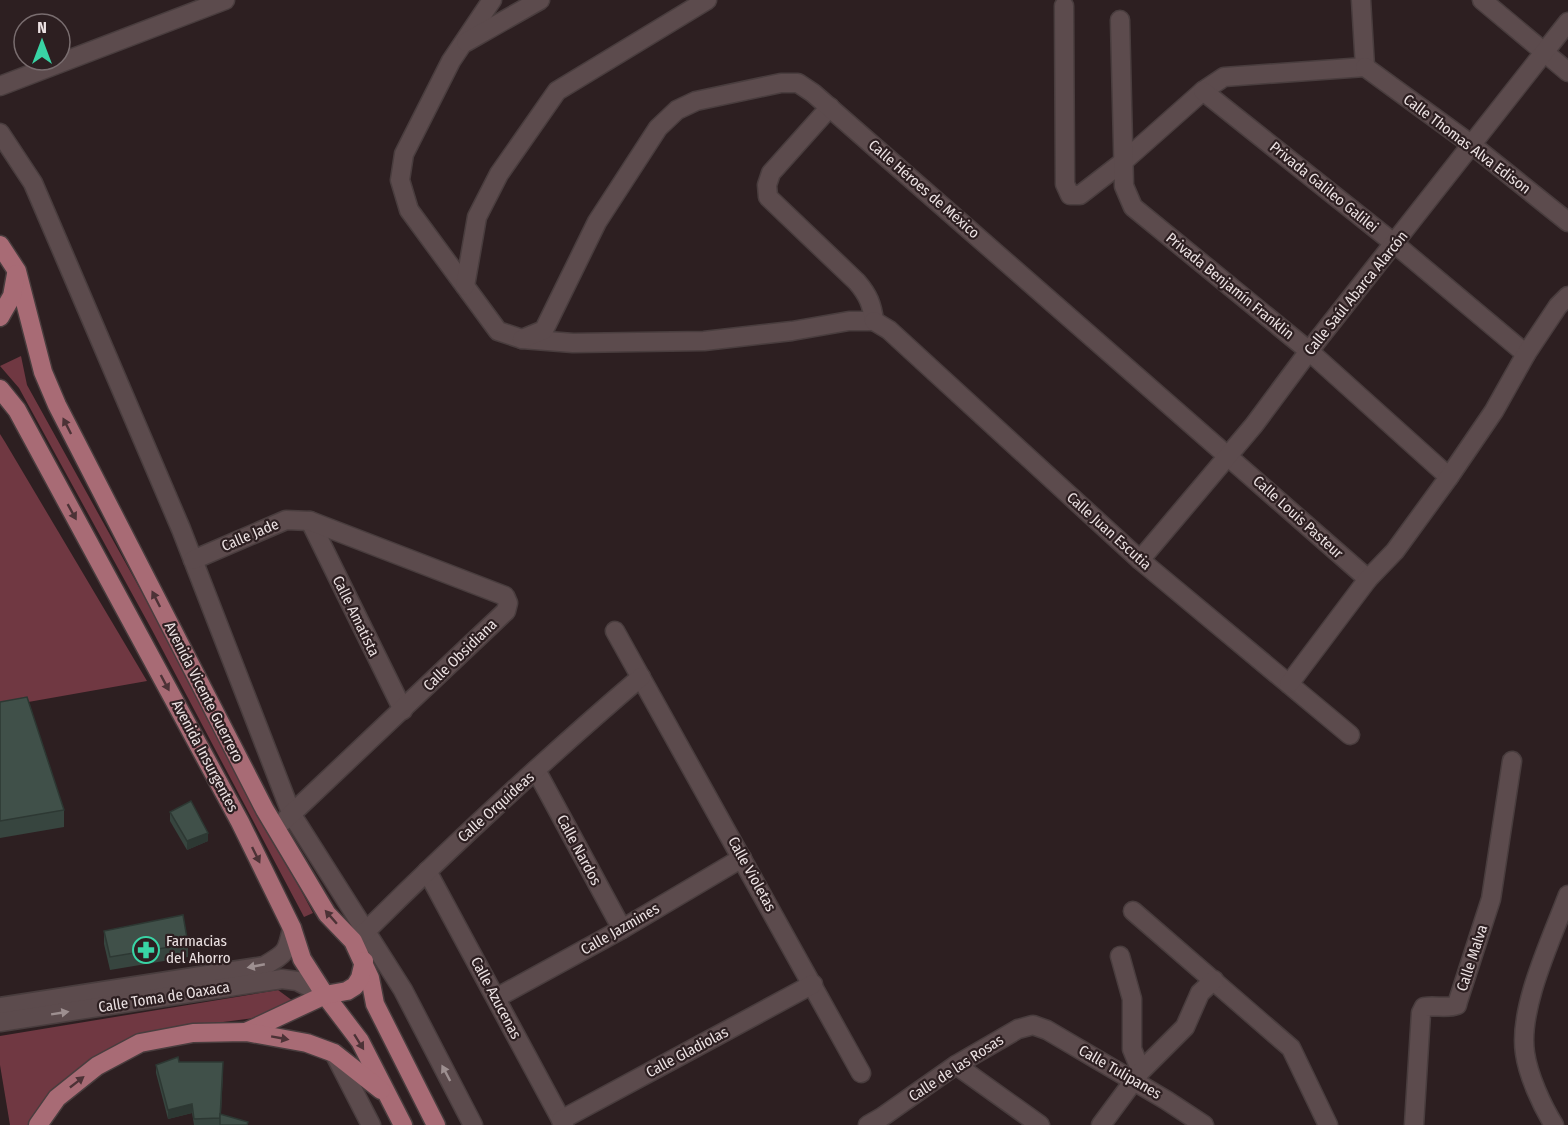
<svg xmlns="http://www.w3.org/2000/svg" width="1568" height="1125" font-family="'Fira Sans Condensed',sans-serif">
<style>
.green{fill:#703842}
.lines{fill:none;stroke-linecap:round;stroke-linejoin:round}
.minor-casing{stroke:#493d3e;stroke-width:21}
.major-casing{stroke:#493d3e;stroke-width:21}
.minor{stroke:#5c4b4d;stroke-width:18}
.major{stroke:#a86b75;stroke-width:18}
.wall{fill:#37453f}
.shaded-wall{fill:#2d3833}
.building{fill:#405049;stroke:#2d3833;stroke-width:1.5}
.oneway{fill:#4c3236}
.oneway2{fill:#9d8f90}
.labels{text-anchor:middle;stroke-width:4.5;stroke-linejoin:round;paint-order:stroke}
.street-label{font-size:15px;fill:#ece2e3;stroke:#2d1f21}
.poi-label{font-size:15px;fill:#ece2e3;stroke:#2d1f21;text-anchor:start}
</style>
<rect width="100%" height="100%" fill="#2d1f21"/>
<!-- green -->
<g class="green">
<path d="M21 356 27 385 160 625 313 913 304 917 152 630 19 388 0 366Z"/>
<path d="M0 434 5 442 147 681 0 707Z"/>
<path d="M278 990 293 1001 284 1014 185 1027 143 1039 37 1125H10L0 1065V1036Z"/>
</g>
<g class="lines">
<defs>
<g id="minor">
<path d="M492 0 451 61 404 154 400 180 409 210 498 331 522 339 573 343 704 341 792 331 849 321H874"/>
<path d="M1361 0 1365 67"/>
<path d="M1482 0 1568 72"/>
<path d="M1064 6 1065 184 1070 195H1080L1124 161 1203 91 1224 77 1365 67"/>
<path d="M1120 20 1124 186 1133 207 1309 351 1449 477"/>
<path d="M466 42 540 0"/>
<path d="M1365 67 1472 145 1568 222"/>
<path d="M0 86 225 0"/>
<path d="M1203 91 1395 244 1526 354"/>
<path d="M830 107 771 173 767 185 768 197 857 282C868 295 872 304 874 321"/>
<path d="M0 133 33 183 66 260 181 529 292 815 403 990 473 1125"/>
<path d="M465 286 477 217 499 174 557 91 707 0"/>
<path d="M874 321 889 330 1140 560 1350 735"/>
<path d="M522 339 544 330 597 222 658 128 677 110 696 101 781 83H798L813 93 1368 579"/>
<path d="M310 521 403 710"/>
<path d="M193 560 286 520 310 521 505 596 508 603 506 611 284 821"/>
<path d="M1140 560 1254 425 1309 351 1568 22"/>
<path d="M615 631 861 1073"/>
<path d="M1289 684 1368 579 1395 551 1449 477 1494 411 1526 354 1558 306 1568 296"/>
<path d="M536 770 622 929"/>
<path d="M427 871 564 1125"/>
<path d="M1133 911 1291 1048 1328 1125"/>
<path d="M355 939 365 932C454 844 546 758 641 677"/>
<path d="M1120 956 1132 999V1049L1141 1071"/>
<path d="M496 998 622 929 742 858"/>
<path d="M0 1007 264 966C286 953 287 953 292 928"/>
<path d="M0 1022 282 979 297 981 325 995"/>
<path d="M334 1053 371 1125"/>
<path d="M956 1065 1040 1125"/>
<path d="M561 1120 813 984"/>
<path d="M868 1125 882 1117 956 1065 1018 1029 1033 1025 1047 1030 1166 1100 1204 1125"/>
<path d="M1101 1125 1141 1071 1185 1027 1200 993 1214 980"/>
<path d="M1414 1125 1421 1013 1424 1007C1435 1005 1447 1009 1457 1005L1458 1001 1491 899 1512 761"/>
<path d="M1554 1125C1542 1106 1528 1075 1525 1053 1518 1008 1552 938 1568 895"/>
</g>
<g id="major">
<path d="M0 245 17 271 43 372 57 405 265 810 327 914 353 941 370 978 375 1004 436 1125"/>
<path d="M0 317 12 296 16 274"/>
<path d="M0 389 17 410 240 822 292 928 302 959 325 995 360 1041 403 1125"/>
<path d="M246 1032 325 995 347 991 355 986 360 978 364 961"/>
<path d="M38 1125 57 1098 97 1066 140 1043 193 1033 246 1032 307 1043 334 1053 381 1090"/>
</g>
</defs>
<!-- minor casing -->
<use href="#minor" class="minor-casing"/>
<!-- major casing -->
<use href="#major" class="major-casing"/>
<!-- minor -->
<use href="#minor" class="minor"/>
<!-- major -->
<use href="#major" class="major"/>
</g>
<!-- wall -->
<g class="wall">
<path d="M0 702 64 810V827L0 838Z"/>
<path d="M170 812 208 841 187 850 170 821Z"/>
<path d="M104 931 188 944V957L110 970 104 944Z"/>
<path d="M179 1062 223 1071 221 1114 248 1125H194L192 1113 168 1119 156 1073V1065Z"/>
</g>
<!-- shaded-wall -->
<g class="shaded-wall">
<path d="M208 833V841L187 850V841Z"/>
<path d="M192 1104V1113L168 1119V1110Z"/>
</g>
<!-- building -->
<g class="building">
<path d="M27 697 64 810 0 821V702Z"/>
<path d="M191 801 208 833 187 841 170 812Z"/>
<path d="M183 915 188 944 110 957 104 931Z"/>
<path d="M178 1057 179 1062H223L220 1118 194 1119 192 1104 168 1110 156 1065Z"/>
<path d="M220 1114 248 1122 247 1125H220Z"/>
</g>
<!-- one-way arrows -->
<defs><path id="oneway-solid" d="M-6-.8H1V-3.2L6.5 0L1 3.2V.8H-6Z" transform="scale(1.5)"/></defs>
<g class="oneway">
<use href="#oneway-solid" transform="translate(67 426) rotate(-117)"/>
<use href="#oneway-solid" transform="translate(72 512) rotate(61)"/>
<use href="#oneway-solid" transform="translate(156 599) rotate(-117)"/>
<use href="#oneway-solid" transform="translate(165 683) rotate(62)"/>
<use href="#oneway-solid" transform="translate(256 855) rotate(64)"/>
<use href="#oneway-solid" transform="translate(331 917) rotate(-131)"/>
<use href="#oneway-solid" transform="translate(280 1038) rotate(10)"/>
<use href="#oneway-solid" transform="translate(359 1042) rotate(58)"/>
<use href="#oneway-solid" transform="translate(77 1082) rotate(-38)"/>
</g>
<g class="oneway2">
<use href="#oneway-solid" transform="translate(256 966) rotate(169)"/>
<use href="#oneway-solid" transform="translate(60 1013) rotate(-9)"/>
<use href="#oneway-solid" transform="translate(446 1073) rotate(-118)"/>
</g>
<!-- icons -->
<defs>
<symbol id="pharmacy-ring" viewBox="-11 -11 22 22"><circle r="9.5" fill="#2d1f21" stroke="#39d4a5" stroke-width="1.5"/><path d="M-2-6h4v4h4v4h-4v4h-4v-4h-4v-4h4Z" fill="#39d4a5"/></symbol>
</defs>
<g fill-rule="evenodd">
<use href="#pharmacy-ring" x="131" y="935" width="30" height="30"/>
</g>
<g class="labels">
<!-- street labels -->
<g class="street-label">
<text transform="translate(1467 144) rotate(37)" y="5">Calle Thomas Alva Edison</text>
<text transform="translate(1324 187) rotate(39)" y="5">Privada Galileo Galilei</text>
<text transform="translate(924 189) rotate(41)" y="5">Calle Héroes de México</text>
<text transform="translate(1230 286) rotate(39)" y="5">Privada Benjamín Franklin</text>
<text transform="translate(1356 293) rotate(-51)" y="5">Calle Saúl Abarca Alarcón</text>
<text transform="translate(1298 517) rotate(42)" y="5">Calle Louis Pasteur</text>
<text transform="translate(1109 531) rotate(42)" y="5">Calle Juan Escutia</text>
<text transform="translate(250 535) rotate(-23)" y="5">Calle Jade</text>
<text transform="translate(356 616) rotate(64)" y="5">Calle Amatista</text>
<text transform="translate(460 655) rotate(-44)" y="5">Calle Obsidiana</text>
<text transform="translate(204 692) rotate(63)" y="5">Avenida Vicente Guerrero</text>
<text transform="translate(205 756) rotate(62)" y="5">Avenida Insurgentes</text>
<text transform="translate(496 807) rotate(-42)" y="5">Calle Orquídeas</text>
<text transform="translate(579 850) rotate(62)" y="5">Calle Nardos</text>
<text transform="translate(752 874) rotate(61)" y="5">Calle Violetas</text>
<text transform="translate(620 929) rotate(-30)" y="5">Calle Jazmines</text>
<text transform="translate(1472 958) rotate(-72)" y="5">Calle Malva</text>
<text transform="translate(164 997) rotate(-9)" y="5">Calle Toma de Oaxaca</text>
<text transform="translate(496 998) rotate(62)" y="5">Calle Azucenas</text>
<text transform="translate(687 1052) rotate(-28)" y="5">Calle Gladiolas</text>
<text transform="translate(956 1068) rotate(-33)" y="5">Calle de las Rosas</text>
<text transform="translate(1120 1072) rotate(30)" y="5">Calle Tulipanes</text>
</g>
<!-- poi labels -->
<g class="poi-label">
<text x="166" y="946">Farmacias<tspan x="166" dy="17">del Ahorro</tspan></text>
</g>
</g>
<!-- north arrow -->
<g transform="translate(42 42)"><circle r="28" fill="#2d1f21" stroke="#796d6f" stroke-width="1.5"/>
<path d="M0-4.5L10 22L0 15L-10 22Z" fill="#39d4a5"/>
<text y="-9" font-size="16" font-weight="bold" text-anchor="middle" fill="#ece2e3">N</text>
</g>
</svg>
